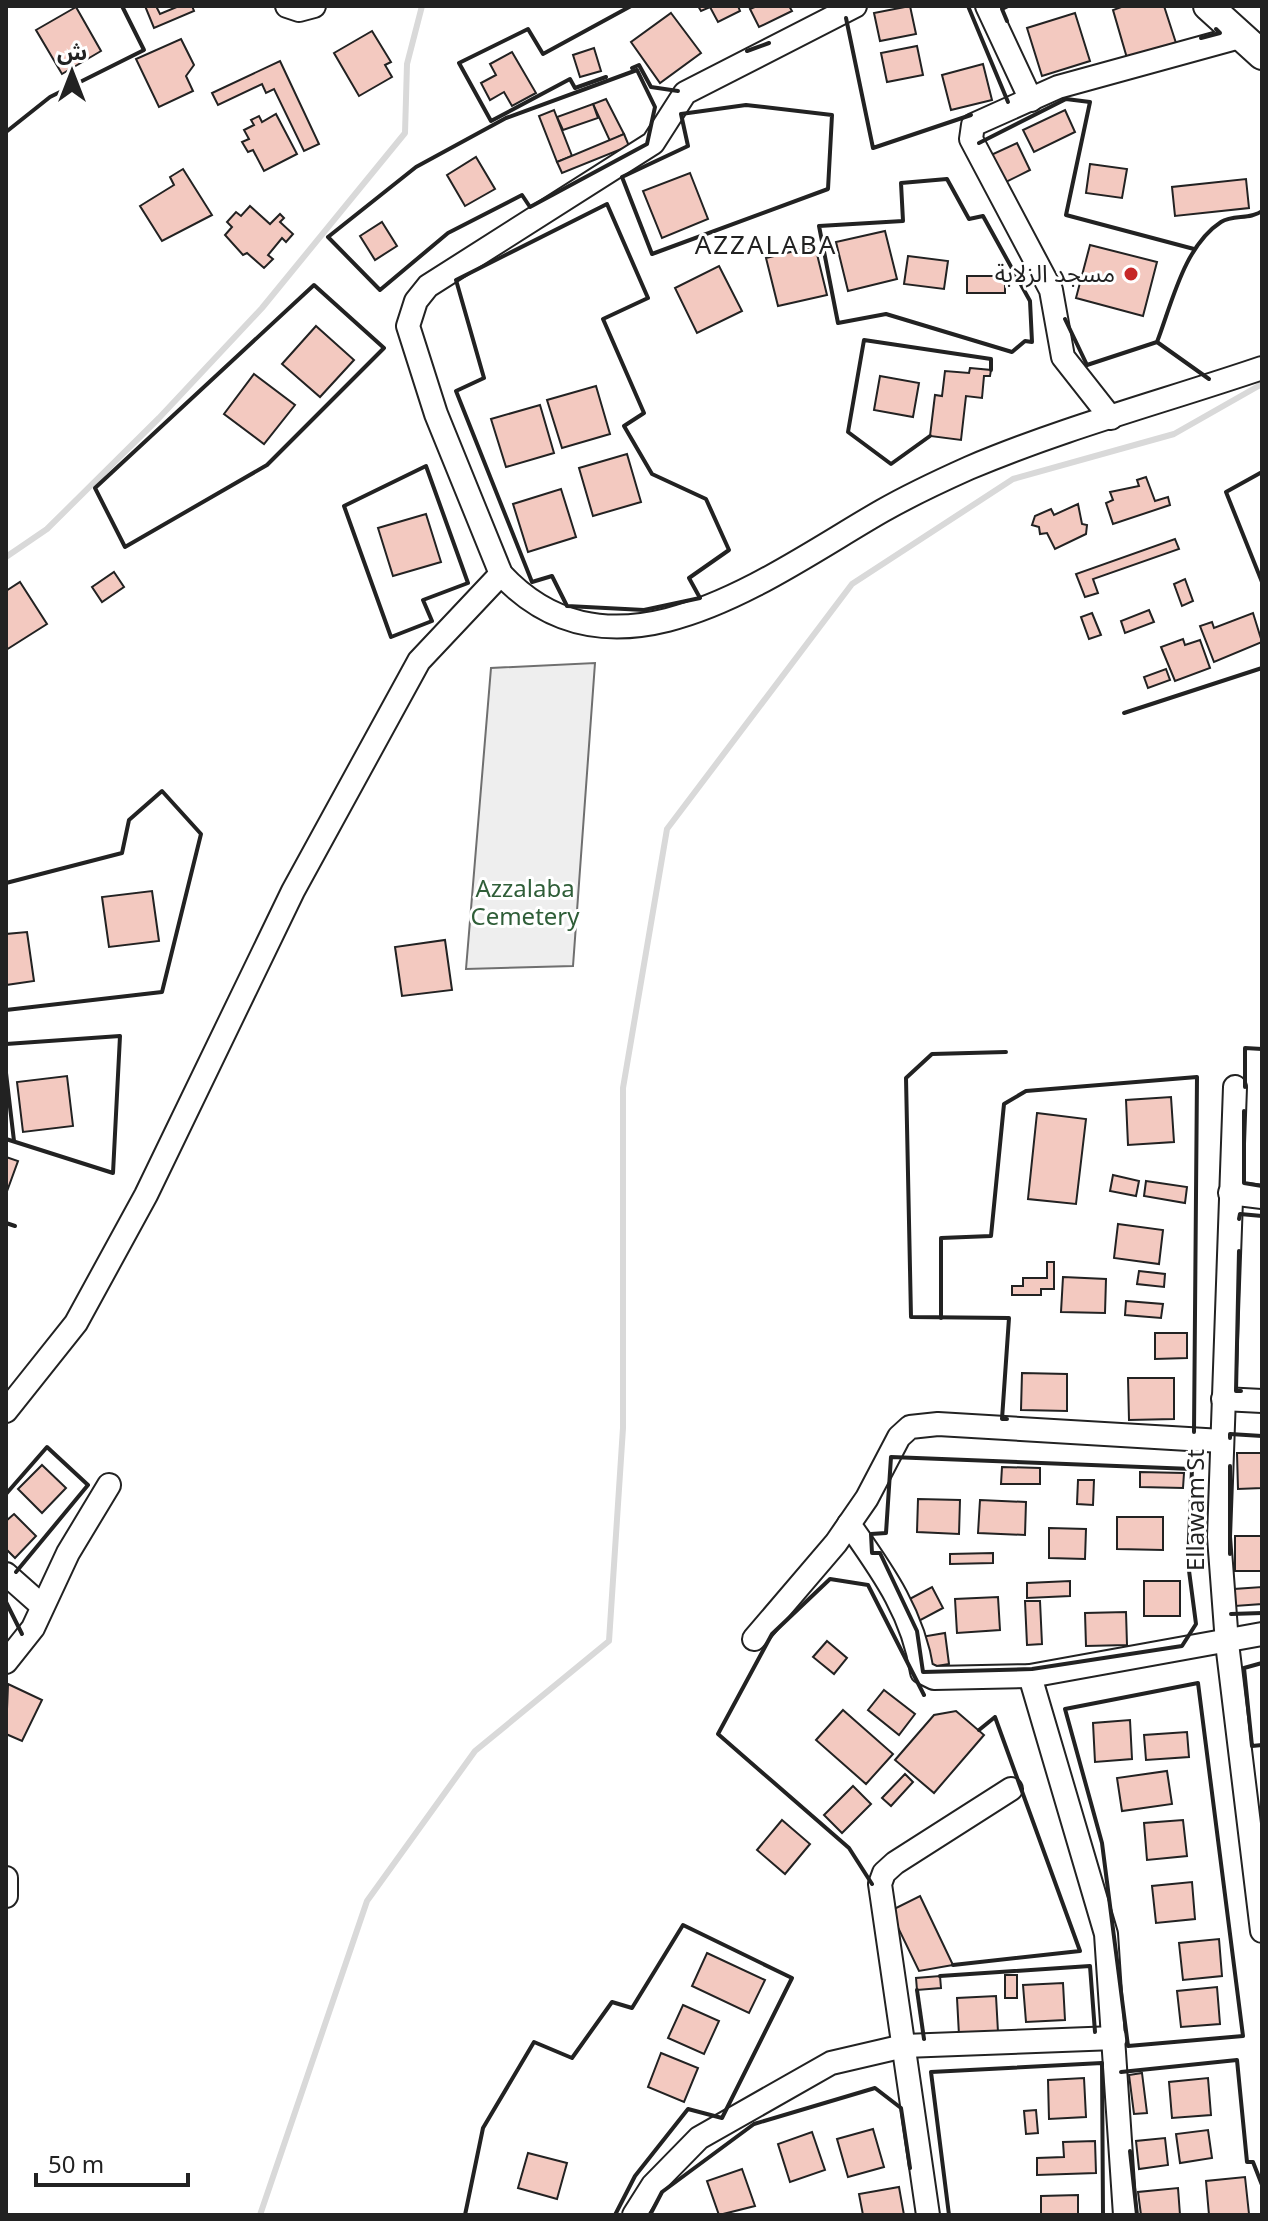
<svg xmlns="http://www.w3.org/2000/svg" width="1268" height="2221" font-family="'Noto Sans','Noto Sans Arabic',sans-serif">
<style>
.green{fill:#eee;stroke:#6f6f6f;stroke-width:2}
.lines{fill:none;stroke-linecap:round;stroke-linejoin:round}
.stream{stroke:#d9d9d9;stroke-width:6}
.building{fill:#f3c9c0;stroke:#222;stroke-width:2}
.minor-casing{stroke:#222;stroke-width:26}
.major-casing{stroke:#222;stroke-width:32}
.minor{stroke:#fff;stroke-width:22}
.major{stroke:#fff;stroke-width:28}
.wall{stroke:#222;stroke-width:4}
.poi-dot{fill:#c62828;stroke:#fff;stroke-width:3}
.labels{text-anchor:middle;stroke-width:6;stroke-linejoin:round;paint-order:stroke}
.poi-label{font-size:24px;fill:#222;stroke:#fff;text-anchor:end}
.park-label{font-size:24px;fill:#2f5e38;stroke:#fff}
.street-label{font-size:24px;fill:#222;stroke:#fff}
.neighbourhood-label{font-size:26px;letter-spacing:2px;fill:#222;stroke:#fff}
</style>
<rect width="100%" height="100%" fill="#fff"/>
<!-- green -->
<path class="green" d="M595 663 573 966 466 969 491 668Z"/>
<g class="lines">
<!-- stream -->
<g class="stream">
<path d="M6 557 47 529 159 418 262 308 405 133 407 64 422 6"/>
<path d="M260 2215 367 1901 475 1751 609 1641 623 1428V1088L667 829 852 584 1013 479 1174 434 1262 384"/>
</g>
</g>
<!-- building -->
<g class="building">
<path d="M145 6H156L160 14 179 6H192L194 11 154 28Z"/>
<path d="M698 6H738L740 11 718 22 710 7 701 11Z"/>
<path d="M757 6H789L792 11 759 27 750 9Z"/>
<path d="M910 6 916 34 880 41 874 13Z"/>
<path d="M1124 6H1164L1176 43 1127 58 1113 10Z"/>
<path d="M76 7 101 51 62 74 36 30Z"/>
<path d="M671 13 701 53 660 83 631 42Z"/>
<path d="M1075 13 1090 61 1042 76 1027 28Z"/>
<path d="M372 31 391 62 385 65 392 77 359 96 334 53Z"/>
<path d="M181 39 194 65 186 76 193 91 159 107 136 59Z"/>
<path d="M917 46 923 75 887 82 881 53Z"/>
<path d="M594 48 601 71 580 77 573 55Z"/>
<path d="M512 52 536 93 512 106 504 92 490 100 481 83 496 75 490 64Z"/>
<path d="M280 61 319 144 304 151 274 89 266 93 262 84 218 105 212 93Z"/>
<path d="M983 64 992 100 951 110 942 75Z"/>
<path d="M606 99 624 134 610 141 593 104Z"/>
<path d="M593 104 598 118 563 130 557 117Z"/>
<path d="M554 110 572 156 557 162 539 116Z"/>
<path d="M1065 110 1075 132 1034 152 1023 130Z"/>
<path d="M276 114 297 154 264 171 253 150 248 152 242 142 249 139 244 130 254 125 251 120 259 116 262 122Z"/>
<path d="M624 134 629 146 562 173 557 162Z"/>
<path d="M1017 143 1030 170 1004 183 991 155Z"/>
<path d="M476 157 495 189 465 206 447 175Z"/>
<path d="M1090 164 1127 169 1122 198 1086 193Z"/>
<path d="M183 169 212 215 162 241 140 206 174 185 170 177Z"/>
<path d="M690 173 708 219 662 238 643 191Z"/>
<path d="M1246 179 1249 208 1175 216 1172 187Z"/>
<path d="M250 206 270 224 280 214 284 218 280 222 293 234 286 242 282 238 268 255 273 259 264 268 247 253 243 255 225 235 232 227 227 222 236 212 241 216Z"/>
<path d="M382 222 397 246 375 260 360 236Z"/>
<path d="M885 231 897 279 848 291 836 242Z"/>
<path d="M1090 245 1157 262 1143 316 1076 298Z"/>
<path d="M815 246 827 295 778 306 766 258Z"/>
<path d="M908 256 948 261 944 289 904 284Z"/>
<path d="M719 266 742 311 697 333 675 288Z"/>
<rect x="967" y="276" width="38" height="17"/>
<path d="M316 326 354 360 320 397 282 364Z"/>
<path d="M970 368 991 370 990 376H984L982 398 966 396 961 440 930 436 935 395 942 396 945 371 969 373Z"/>
<path d="M254 374 295 405 264 444 224 414Z"/>
<path d="M880 376 919 383 913 417 874 410Z"/>
<path d="M596 386 610 434 562 448 547 400Z"/>
<path d="M540 405 554 453 506 467 491 419Z"/>
<path d="M627 454 641 502 593 516 579 468Z"/>
<path d="M1146 477 1155 501 1168 497 1170 505 1113 524 1106 503 1113 500 1110 492 1139 486 1137 480Z"/>
<path d="M561 489 576 537 528 552 513 504Z"/>
<path d="M1078 504 1082 524 1087 525 1086 534 1055 549 1047 533 1040 534 1039 527 1032 525 1035 516 1051 509 1054 515Z"/>
<path d="M426 514 441 562 393 576 378 528Z"/>
<path d="M1175 539 1179 549 1093 579 1098 593 1085 597 1076 574Z"/>
<path d="M114 572 124 587 102 602 92 587Z"/>
<path d="M1185 579 1193 601 1182 606 1174 584Z"/>
<path d="M20 582 47 624 6 650V591Z"/>
<path d="M1149 610 1154 622 1125 633 1121 621Z"/>
<path d="M1092 613 1101 635 1089 639 1081 617Z"/>
<path d="M1253 613 1262 642 1214 662 1200 626 1212 622 1214 628Z"/>
<path d="M1183 639 1185 645 1200 640 1210 668 1175 681 1161 647Z"/>
<path d="M1166 669 1170 680 1148 688 1144 677Z"/>
<path d="M152 891 159 941 109 947 102 897Z"/>
<path d="M27 932 34 981 6 985V934Z"/>
<path d="M445 940 452 990 402 996 395 947Z"/>
<path d="M67 1076 73 1126 23 1132 17 1082Z"/>
<path d="M1171 1097 1174 1142 1128 1145 1126 1100Z"/>
<path d="M1037 1113 1086 1119 1076 1204 1028 1199Z"/>
<path d="M6 1157 18 1161 6 1194Z"/>
<path d="M1113 1175 1139 1181 1136 1196 1110 1191Z"/>
<path d="M1146 1181 1187 1187 1185 1203 1144 1196Z"/>
<path d="M1118 1224 1163 1230 1159 1264 1114 1258Z"/>
<path d="M1047 1262H1054V1289H1041V1295H1012V1286H1023V1278H1047Z"/>
<path d="M1139 1271 1165 1274 1164 1287 1137 1284Z"/>
<path d="M1063 1277 1106 1279 1105 1313 1061 1312Z"/>
<path d="M1126 1301 1163 1304 1161 1318 1125 1315Z"/>
<path d="M1155 1333H1187V1358L1155 1359Z"/>
<path d="M1022 1373 1067 1374V1411L1021 1410Z"/>
<path d="M1128 1378H1174V1419L1129 1420Z"/>
<path d="M1237 1453H1262V1488L1238 1489Z"/>
<path d="M42 1465 66 1488 42 1513 18 1489Z"/>
<path d="M1002 1467 1040 1468V1484H1001Z"/>
<path d="M1140 1472 1184 1473 1183 1488 1140 1487Z"/>
<path d="M1078 1480H1094L1093 1505 1077 1504Z"/>
<path d="M918 1499 960 1500 959 1534 917 1532Z"/>
<path d="M980 1500 1026 1502 1025 1535 978 1533Z"/>
<path d="M14 1514 36 1536 15 1558 6 1549V1521Z"/>
<path d="M1117 1517H1163V1550L1117 1549Z"/>
<path d="M1049 1528 1086 1529 1085 1559 1049 1558Z"/>
<rect x="1235" y="1536" width="27" height="35"/>
<path d="M993 1553V1563L950 1564V1554Z"/>
<path d="M1070 1581V1596L1027 1598V1583Z"/>
<rect x="1144" y="1581" width="36" height="35"/>
<path d="M932 1587 943 1608 915 1623 904 1602Z"/>
<path d="M1262 1587V1604L1235 1606 1234 1589Z"/>
<path d="M998 1597 1000 1630 957 1633 955 1599Z"/>
<path d="M1025 1601H1040L1042 1644 1027 1645Z"/>
<path d="M1126 1612 1127 1645 1086 1646 1085 1613Z"/>
<path d="M945 1633 949 1664 925 1668 921 1637Z"/>
<path d="M827 1641 847 1658 834 1674 813 1657Z"/>
<path d="M8 1684 42 1700 22 1741 6 1734Z"/>
<path d="M884 1690 915 1714 899 1735 868 1710Z"/>
<path d="M843 1710 893 1754 866 1784 816 1740Z"/>
<path d="M956 1711 984 1735 934 1793 895 1760 934 1715Z"/>
<path d="M1130 1720 1132 1759 1095 1762 1093 1723Z"/>
<path d="M1187 1732 1189 1757 1146 1760 1144 1735Z"/>
<path d="M1167 1771 1172 1804 1122 1811 1117 1778Z"/>
<path d="M905 1774 913 1782 891 1806 882 1798Z"/>
<path d="M853 1786 871 1804 842 1833 824 1815Z"/>
<path d="M782 1820 810 1844 785 1874 757 1850Z"/>
<path d="M1183 1820 1187 1856 1147 1860 1144 1823Z"/>
<path d="M1192 1882 1195 1919 1156 1923 1152 1886Z"/>
<path d="M920 1896 953 1965 919 1971 890 1911Z"/>
<path d="M1219 1939 1222 1976 1183 1980 1179 1943Z"/>
<path d="M707 1953 765 1980 749 2013 692 1986Z"/>
<rect x="1005" y="1975" width="12" height="23"/>
<path d="M940 1976 941 1988 917 1990 916 1978Z"/>
<path d="M1063 1983 1065 2020 1026 2022 1023 1985Z"/>
<path d="M1217 1987 1220 2024 1181 2027 1177 1991Z"/>
<path d="M996 1996 998 2032 959 2035 957 1998Z"/>
<path d="M683 2005 719 2021 704 2054 668 2038Z"/>
<path d="M661 2053 698 2068 684 2102 648 2087Z"/>
<path d="M1142 2073 1147 2113 1134 2114 1129 2075Z"/>
<path d="M1084 2078 1086 2117 1049 2119 1048 2080Z"/>
<path d="M1208 2078 1211 2115 1172 2118 1169 2082Z"/>
<path d="M1036 2110 1038 2133 1026 2134 1024 2111Z"/>
<path d="M873 2129 884 2167 848 2177 837 2139Z"/>
<path d="M1208 2130 1212 2158 1180 2163 1176 2134Z"/>
<path d="M812 2132 825 2170 790 2182 778 2144Z"/>
<path d="M1165 2138 1168 2165 1139 2169 1136 2141Z"/>
<path d="M1095 2141 1096 2173 1037 2175V2158L1064 2157 1063 2142Z"/>
<path d="M528 2153 567 2163 557 2199 518 2188Z"/>
<path d="M742 2169 755 2206 719 2215 707 2181Z"/>
<path d="M1245 2177 1249 2214 1209 2215 1206 2181Z"/>
<path d="M899 2187 904 2215H863L859 2194Z"/>
<path d="M1178 2188 1180 2215H1141L1138 2192Z"/>
<path d="M1078 2195V2215H1041V2196Z"/>
</g>
<g class="lines">
<defs>
<g id="minor">
<path d="M287 6 299 10 314 6"/>
<path d="M855 6 685 93 653 143 428 286 416 301 408 326 436 414 501 574C615 697 772 574 882 511 910 495 940 481 969 468 1063 428 1165 401 1262 368"/>
<path d="M987 6 1031 100"/>
<path d="M1111 418 1063 357 1051 290 971 139 973 125 1058 87 1240 37"/>
<path d="M1235 1087 1219 1537 1227 1643 1262 1931"/>
<path d="M1230 1193 1262 1197"/>
<path d="M1223 1399 1262 1401"/>
<path d="M6 1411 76 1323 146 1195 293 891 419 661 501 574"/>
<path d="M849 1524C882 1571 913 1613 922 1672L934 1678 1030 1676 1262 1634"/>
<path d="M6 1574 41 1605"/>
<path d="M754 1639 836 1543 867 1498 899 1437 910 1427 938 1424 1222 1441"/>
<path d="M6 1662 33 1628 68 1553 109 1485"/>
<path d="M1030 1676 1106 1934 1125 2215"/>
<path d="M6 1878V1896"/>
<path d="M634 2215 653 2185 699 2138 831 2063 904 2046 1115 2038"/>
<path d="M928 2215 880 1884 884 1873 895 1863 1011 1789"/>
</g>
<path id="major" d="M1208 6 1262 55"/>
</defs>
<!-- minor casing -->
<use href="#minor" class="minor-casing"/>
<!-- major casing -->
<use href="#major" class="major-casing"/>
<!-- minor -->
<use href="#minor" class="minor"/>
<!-- major -->
<use href="#major" class="major"/>
<!-- wall -->
<g class="wall">
<path d="M968 6 1008 102"/>
<path d="M846 18 873 148 971 115"/>
<path d="M1007 21 1002 9 1008 6"/>
<path d="M1201 38 1220 33 1216 29"/>
<path d="M747 51 769 43"/>
<path d="M632 68 639 65 651 87 678 91"/>
<path d="M637 70 655 107 647 144 530 207 522 195 448 233 380 290 328 237 416 167 506 118Z"/>
<path d="M606 77 575 88 570 79 491 121 459 63 528 29 543 54 631 6"/>
<path d="M746 105 832 115 828 189 652 254 622 177 688 146 681 114Z"/>
<path d="M6 132 50 97 144 50 122 6"/>
<path d="M979 143 1066 99 1090 102 1066 215 1194 249"/>
<path d="M947 179 969 219 983 216 1030 301 1032 342 1025 341 1012 352 886 314 838 323 819 226 903 221 901 183Z"/>
<path d="M607 204 648 298 603 319 644 413 624 426 652 474 706 499 729 550 689 578 700 598 644 610 567 606 552 576 532 582 456 391 484 378 456 280Z"/>
<path d="M314 285 384 348 267 465 125 547 95 488Z"/>
<path d="M1065 319 1087 365 1157 342C1172 303 1184 246 1221 222 1233 214 1250 220 1262 211"/>
<path d="M1157 342 1209 379"/>
<path d="M930 436 891 464 848 432 864 340 991 359V370"/>
<path d="M426 466 468 583 423 600 432 621 391 637 344 506Z"/>
<path d="M1262 472 1226 492 1262 582"/>
<path d="M1124 713 1262 668"/>
<path d="M6 883 122 853 129 820 162 791 201 834 162 992 6 1010"/>
<path d="M6 1044 120 1036 113 1173 6 1139"/>
<path d="M1006 1052 932 1054 906 1078 911 1317 1009 1318 1002 1419H1007"/>
<path d="M6 1073 14 1141"/>
<path d="M1245 1087V1048L1262 1049"/>
<path d="M1244 1111V1183L1262 1186"/>
<path d="M1239 1219 1240 1214 1262 1216"/>
<path d="M6 1223 15 1226"/>
<path d="M1239 1251 1236 1391H1241"/>
<path d="M941 1318V1238L991 1236 1004 1104 1026 1091 1197 1077 1194 1432"/>
<path d="M1230 1438V1434L1262 1436"/>
<path d="M891 1457 1192 1469 1188 1563 1196 1624 1182 1646 1032 1669 923 1672 917 1631 880 1553H872L871 1534 886 1533Z"/>
<path d="M1230 1466V1554"/>
<path d="M6 1494 47 1447 88 1485 16 1572"/>
<path d="M6 1602 22 1634"/>
<path d="M1231 1614 1262 1613"/>
<path d="M1262 1663 1244 1668 1252 1746 1262 1745"/>
<path d="M1198 1683 1243 2036 1128 2046 1102 1843 1065 1709Z"/>
<path d="M872 1884 849 1848 718 1734 772 1634 830 1579 868 1585 924 1695"/>
<path d="M953 1965 1080 1951 995 1717 979 1730"/>
<path d="M940 1976 1090 1966 1095 2032"/>
<path d="M917 1990 924 2039"/>
<path d="M1121 2072 1237 2060 1247 2162H1253L1262 2185"/>
<path d="M1130 2151 1137 2215"/>
<path d="M465 2215 483 2128 534 2042 572 2058 612 2002 632 2008 683 1925 792 1978 722 2118 688 2109 635 2176 615 2215"/>
<path d="M650 2215 662 2192 754 2124 875 2088 901 2108 910 2168"/>
<path d="M949 2215 931 2072 1102 2063 1103 2215"/>
</g>
</g>
<!-- markers -->
<circle class="poi-dot" cx="1131" cy="274" r="8"/>
<g class="labels">
<!-- poi labels -->
<g class="poi-label">
<text x="1115" y="282">مسجد الزلابة</text>
</g>
<!-- park labels -->
<g class="park-label">
<text x="525" y="897">Azzalaba<tspan x="525" dy="28">Cemetery</tspan></text>
</g>
<!-- street labels -->
<g class="street-label">
<text transform="translate(1196 1510) rotate(-90)" y="8">Ellawam St</text>
</g>
<!-- neighbourhood labels -->
<g class="neighbourhood-label">
<text x="766" y="254">AZZALABA</text>
</g>
</g>
<!-- border -->
<rect width="1268" height="2221" fill="none" stroke="#222222" stroke-width="16"/>
<!-- north arrow -->
<g transform="translate(72 72)" stroke="#ffffff" stroke-width="6" paint-order="stroke">
<path d="M0-6L14 30L0 20L-14 30Z" fill="#222222"/>
<text y="-12" font-size="22" font-weight="bold" text-anchor="middle" fill="#222222">ش</text>
</g>
<!-- scale -->
<path d="M36 2173v12h152v-12" fill="none" stroke="#222222" stroke-width="4"/>
<text x="48" y="2173" font-size="24" fill="#222222" stroke="#ffffff" stroke-width="6" paint-order="stroke">50 m</text>
</svg>
